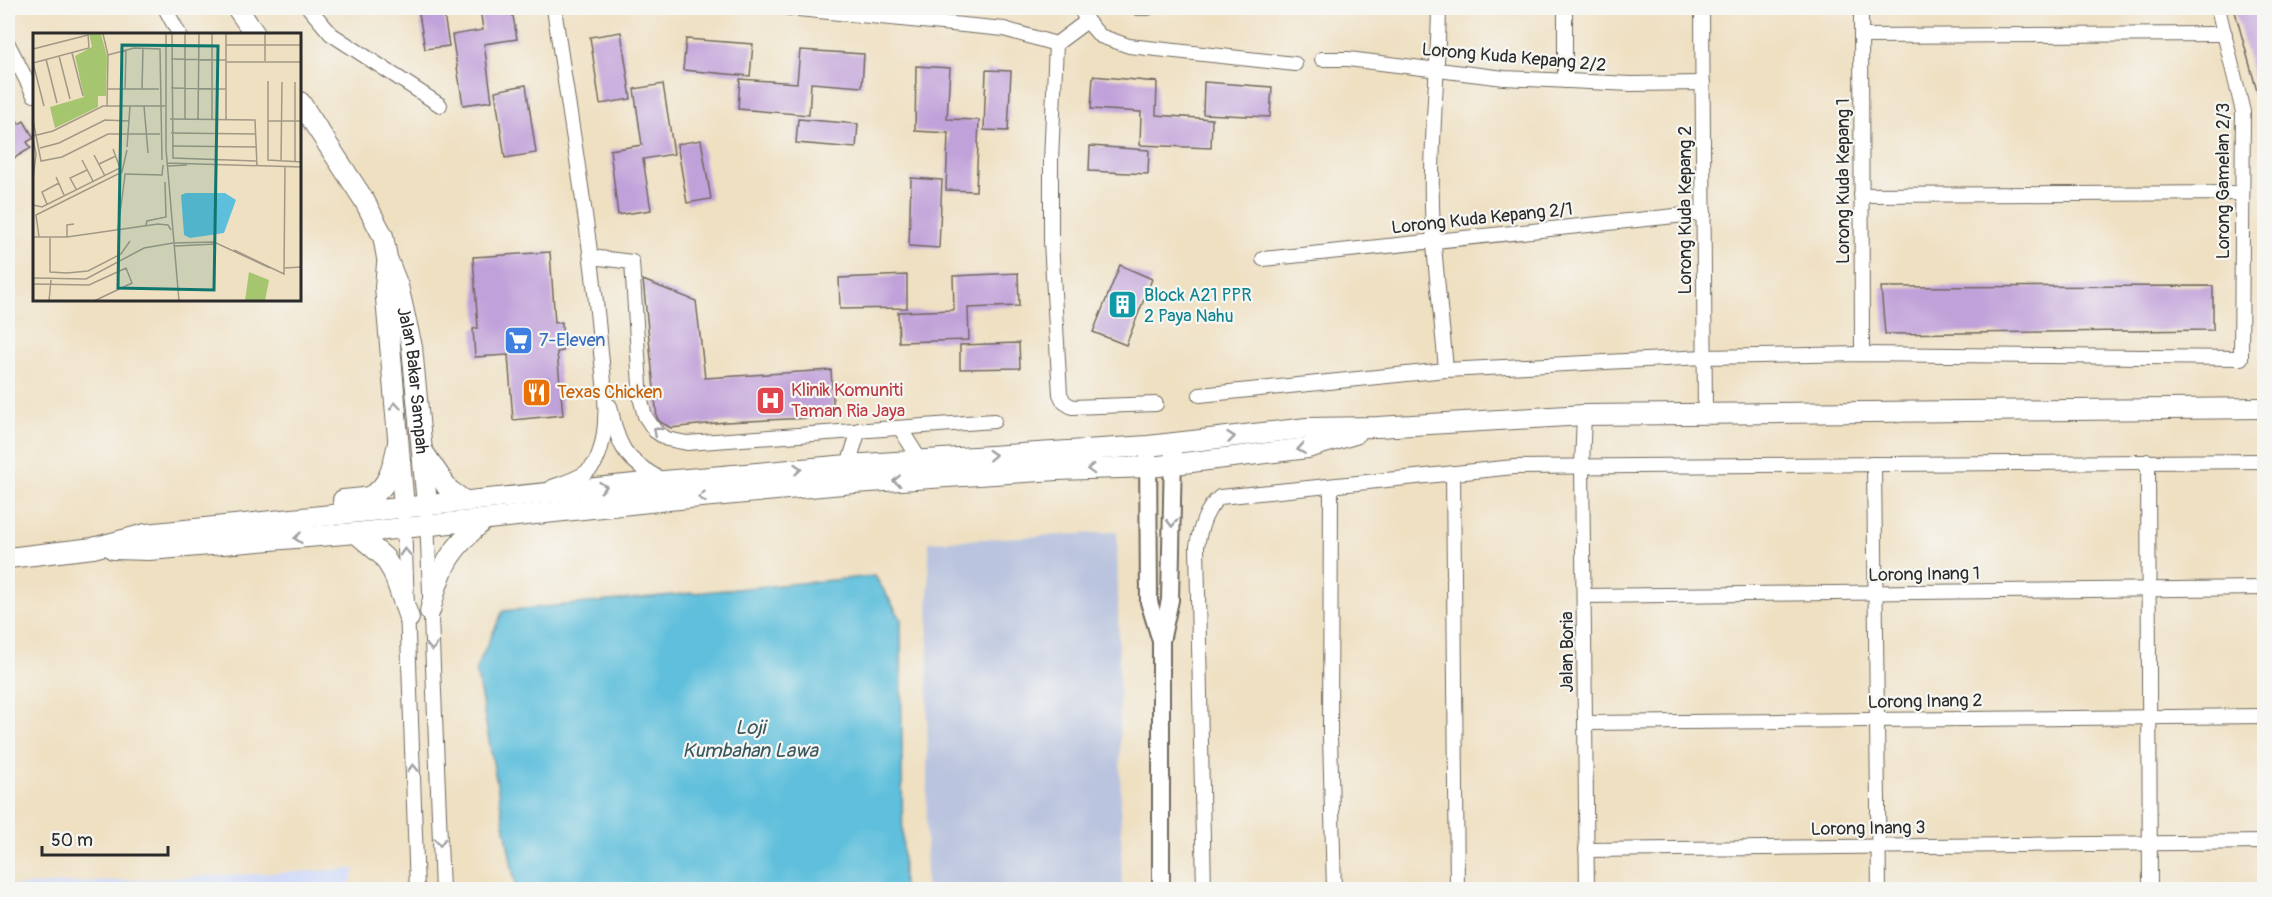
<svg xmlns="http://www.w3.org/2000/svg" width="2272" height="897" font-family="Pangolin,sans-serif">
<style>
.built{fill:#d0daf9}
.industrial{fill:#bac4de}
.water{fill:#5ebfdc;stroke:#447584;stroke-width:1.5}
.building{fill:#c1a1d9}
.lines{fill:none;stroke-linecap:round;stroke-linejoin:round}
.minor-casing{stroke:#706a60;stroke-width:16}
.tertiary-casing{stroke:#706a60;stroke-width:20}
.secondary-casing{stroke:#706a60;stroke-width:22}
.minor{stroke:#fff;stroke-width:14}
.tertiary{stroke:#fff;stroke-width:16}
.secondary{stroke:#fff;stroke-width:20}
.oneway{stroke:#a0a0a0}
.labels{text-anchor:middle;stroke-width:4.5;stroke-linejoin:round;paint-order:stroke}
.street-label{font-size:18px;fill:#2b2b2b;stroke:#f6f6f2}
.culture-label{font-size:18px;fill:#0d838f;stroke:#f6f6f2;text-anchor:start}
.shop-label{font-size:18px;fill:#366cbe;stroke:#f6f6f2;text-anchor:start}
.health-label{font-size:18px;fill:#be3a42;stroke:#f6f6f2;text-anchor:start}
.food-label{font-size:18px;fill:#c56008;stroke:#f6f6f2;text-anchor:start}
.water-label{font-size:20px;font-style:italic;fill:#3a5760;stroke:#f6f6f2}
.inset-road{fill:none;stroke:#a19886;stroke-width:1.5}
.view{fill:#0f766e;fill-opacity:0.15;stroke:#0f766e;stroke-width:3}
.inset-edge{fill:none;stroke:#2b2b2b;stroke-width:3}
</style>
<rect width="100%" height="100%" fill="#f6f6f2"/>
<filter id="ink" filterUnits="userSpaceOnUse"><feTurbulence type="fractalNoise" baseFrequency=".0167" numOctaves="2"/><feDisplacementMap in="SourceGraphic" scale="12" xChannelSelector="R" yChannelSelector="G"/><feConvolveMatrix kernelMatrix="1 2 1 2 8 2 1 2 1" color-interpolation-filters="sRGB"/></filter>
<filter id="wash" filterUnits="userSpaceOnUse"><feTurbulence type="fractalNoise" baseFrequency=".008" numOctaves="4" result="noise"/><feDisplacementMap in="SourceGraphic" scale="24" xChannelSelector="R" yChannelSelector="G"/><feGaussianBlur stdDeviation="1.35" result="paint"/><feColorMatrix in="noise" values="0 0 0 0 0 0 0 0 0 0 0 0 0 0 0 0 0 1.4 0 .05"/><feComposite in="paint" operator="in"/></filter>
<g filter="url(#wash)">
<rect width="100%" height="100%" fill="#efe0c2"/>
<!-- built -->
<path class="built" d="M355 869 348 889H8V886Z"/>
<!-- industrial -->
<path class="industrial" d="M1117 532 1122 889H926L929 542Z"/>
<!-- water -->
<path class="water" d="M875 576 901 619 903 889H516L476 669 503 611Z"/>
<g id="blocks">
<!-- building -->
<g class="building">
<path d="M418 8H443L449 46 425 49Z"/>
<path d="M480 8H504L505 11 512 10 517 39 484 44 492 101 463 105 452 35 483 30Z"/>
<path d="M2234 8H2265V102H2260Z"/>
<path d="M621 32 631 99 600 104 590 37Z"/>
<path d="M686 39 753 44 750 76 683 70Z"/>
<path d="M800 50 864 54 862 87 811 83 809 115 738 109 740 79 797 83Z"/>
<path d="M916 66 950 68 947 119 979 120 976 191 946 190 948 133 915 131Z"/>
<path d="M986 70 1011 71 1008 131 984 130Z"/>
<path d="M1093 76 1157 82 1156 115 1212 119 1211 148 1140 145 1141 112 1091 109Z"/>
<path d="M1204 82 1272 87 1270 117 1203 114Z"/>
<path d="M663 84 674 154 643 159 651 210 618 215 610 150 642 145 634 89Z"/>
<path d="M526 85 536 153 505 158 495 91Z"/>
<path d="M8 105 19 124 24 121 34 138 27 142 31 148 8 162Z"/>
<path d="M798 119 858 124 856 148 796 143Z"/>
<path d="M701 140 711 199 687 203 677 144Z"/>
<path d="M1090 146 1149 150 1148 174 1089 171Z"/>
<path d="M911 178 942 180 939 248 909 246Z"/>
<path d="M550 252 555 323 562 322 563 351 557 352 563 415 513 420 508 355 475 357 473 329 478 328 473 257Z"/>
<path d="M1120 265 1152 279 1126 345 1093 332Z"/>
<path d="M1018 273 1019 306 968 308 969 340 899 342 898 312 954 310 953 276Z"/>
<path d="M907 275V308L840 309 839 278Z"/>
<path d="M643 280 696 301 705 378 831 370 834 417 725 422 671 428 660 422 657 418Z"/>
<path d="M2213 286V330L1885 334 1881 287Z"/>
<path d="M1019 343 1020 368 960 369V345Z"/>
</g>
</g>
</g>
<g filter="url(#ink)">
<use href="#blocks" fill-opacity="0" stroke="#706a60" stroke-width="1.5"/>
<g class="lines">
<defs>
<g id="minor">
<path d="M165 8 179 34"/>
<path d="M309 8 331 34 440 105"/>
<path d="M788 8 1004 29 1056 44"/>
<path d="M1080 8 1087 21 1100 36 1129 46 1295 64"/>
<path d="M1138 8H1148"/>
<path d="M1439 8C1438 63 1433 118 1432 173 1430 239 1441 305 1446 370"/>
<path d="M1702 8 1705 412"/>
<path d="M1861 8 1862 354"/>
<path d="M1087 21 1056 44 1051 161V242L1060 394 1064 402 1072 407 1156 404"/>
<path d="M1861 36 2225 34"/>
<path d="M8 44 34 95"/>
<path d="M1322 59H1348L1504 78 1631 84 1703 83"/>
<path d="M1565 81V8"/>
<path d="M1861 195 2242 193"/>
<path d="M591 257 632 262 641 401 645 416 655 431 667 439 687 443 994 421"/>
<path d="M1263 259 1704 213"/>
<path d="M1200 395 1446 370 1704 357 1862 354 2241 358 2243 112 2218 8"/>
<path d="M610 406C619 449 624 459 664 481"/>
<path d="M1584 415 1582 465 1587 890"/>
<path d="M900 428 920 460"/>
<path d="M2148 461 2150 890"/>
<path d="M1874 464 1879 890"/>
<path d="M848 465 859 430"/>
<path d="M1453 473 1457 890"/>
<path d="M552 487C568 481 590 476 597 459 612 425 603 378 600 342 590 230 570 119 554 8"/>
<path d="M1331 487 1330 735 1334 890"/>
<path d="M427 518 442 890"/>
<path d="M404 521 417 890"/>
<path d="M1584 596 2264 588"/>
<path d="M1585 723 2264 716"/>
<path d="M1586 850 2264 842"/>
<path d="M1204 890 1197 546C1200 528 1206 508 1220 497L1514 467 2264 461"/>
</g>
<g id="tertiary">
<path d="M1148 446 1149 602 1161 641"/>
<path d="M1161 890V641L1170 600 1173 453"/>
</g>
<g id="secondary">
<path d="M237 8 255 34"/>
<path id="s1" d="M300 102 364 200 383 236 387 258 398 286 412 347 427 504"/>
<path d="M387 264 385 287 404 507"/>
<path d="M424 453 449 490 463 500"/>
<path d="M343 500C351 499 360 499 368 497 389 490 394 462 398 443"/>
<path d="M356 533 384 557 393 572 409 618"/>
<path d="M113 549 149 550 356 533 668 500 854 483 1057 470 1150 467 1308 448 1355 434"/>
<path d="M8 558 93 548 146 534 664 481 848 465 1148 446 1307 428 1378 427 1584 415 2264 408"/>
<path d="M430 611C441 565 449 551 484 520"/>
</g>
</defs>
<!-- minor casing -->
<use href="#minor" class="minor-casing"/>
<!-- tertiary casing -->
<use href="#tertiary" class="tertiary-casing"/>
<!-- secondary casing -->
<use href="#secondary" class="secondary-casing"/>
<!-- minor -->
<use href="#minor" class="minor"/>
<!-- tertiary -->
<use href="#tertiary" class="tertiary"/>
<!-- secondary -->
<use href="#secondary" class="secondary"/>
</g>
<!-- one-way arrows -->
<defs><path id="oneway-chevron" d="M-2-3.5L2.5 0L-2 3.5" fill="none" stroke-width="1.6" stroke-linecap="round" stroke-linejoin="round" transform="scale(1.5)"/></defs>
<g class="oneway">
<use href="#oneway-chevron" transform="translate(395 406) rotate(-95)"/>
<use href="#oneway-chevron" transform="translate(657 431) rotate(-139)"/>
<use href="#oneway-chevron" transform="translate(1231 437) rotate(-6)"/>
<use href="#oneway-chevron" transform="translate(1301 449) rotate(171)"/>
<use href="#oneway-chevron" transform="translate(992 455) rotate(-3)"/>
<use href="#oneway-chevron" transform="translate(798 469) rotate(-5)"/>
<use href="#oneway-chevron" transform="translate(1091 469) rotate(178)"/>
<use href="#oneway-chevron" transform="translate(897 481) rotate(177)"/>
<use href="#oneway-chevron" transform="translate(603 487) rotate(-6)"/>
<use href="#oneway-chevron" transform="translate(702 497) rotate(175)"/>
<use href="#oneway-chevron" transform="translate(1172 523) rotate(91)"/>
<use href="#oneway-chevron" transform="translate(298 538) rotate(175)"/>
<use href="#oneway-chevron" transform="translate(405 552) rotate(-93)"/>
<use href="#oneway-chevron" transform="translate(432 647) rotate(88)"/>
<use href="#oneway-chevron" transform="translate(413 768) rotate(-92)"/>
<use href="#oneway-chevron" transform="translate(440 842) rotate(88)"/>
</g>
</g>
<!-- icons -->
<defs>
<symbol id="building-square" viewBox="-11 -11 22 22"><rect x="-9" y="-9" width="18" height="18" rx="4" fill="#0f9aa8" stroke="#f6f6f2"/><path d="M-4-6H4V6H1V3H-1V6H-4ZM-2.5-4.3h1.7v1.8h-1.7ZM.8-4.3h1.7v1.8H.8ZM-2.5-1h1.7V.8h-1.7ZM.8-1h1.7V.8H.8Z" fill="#fff"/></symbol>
<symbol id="supermarket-square" viewBox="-11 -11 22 22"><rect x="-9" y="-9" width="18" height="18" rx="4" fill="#3f7fe0" stroke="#f6f6f2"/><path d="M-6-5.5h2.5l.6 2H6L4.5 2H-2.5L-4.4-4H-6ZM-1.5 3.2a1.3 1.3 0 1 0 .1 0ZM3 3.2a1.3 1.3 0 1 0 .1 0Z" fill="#fff"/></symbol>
<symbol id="restaurant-square" viewBox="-11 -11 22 22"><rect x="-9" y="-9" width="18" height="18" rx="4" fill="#e8710a" stroke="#f6f6f2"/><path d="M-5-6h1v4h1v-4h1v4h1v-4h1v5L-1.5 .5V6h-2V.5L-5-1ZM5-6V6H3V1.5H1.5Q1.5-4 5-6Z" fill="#fff"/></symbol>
<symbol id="hospital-square" viewBox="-11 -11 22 22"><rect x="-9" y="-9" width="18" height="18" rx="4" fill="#e0444e" stroke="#f6f6f2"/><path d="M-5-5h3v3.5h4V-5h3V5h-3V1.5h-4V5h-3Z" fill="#fff"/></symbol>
</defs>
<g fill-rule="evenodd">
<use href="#building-square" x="1106" y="288" width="33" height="33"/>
<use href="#supermarket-square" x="502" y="324" width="33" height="33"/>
<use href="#restaurant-square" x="520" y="376" width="33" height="33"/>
<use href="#hospital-square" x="754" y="384" width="33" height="33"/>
</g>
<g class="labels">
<!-- street labels -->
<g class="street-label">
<text transform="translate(1514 57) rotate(5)" y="6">Lorong Kuda Kepang 2/2</text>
<text transform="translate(1843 181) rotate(-90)" y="6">Lorong Kuda Kepang 1</text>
<text transform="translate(2223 181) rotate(-90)" y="6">Lorong Gamelan 2/3</text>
<text transform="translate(1685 210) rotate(-90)" y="6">Lorong Kuda Kepang 2</text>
<text transform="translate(1482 218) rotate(-6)" y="6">Lorong Kuda Kepang 2/1</text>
<text dy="6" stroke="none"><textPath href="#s1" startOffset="306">Jalan Bakar Sampah</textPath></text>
<text transform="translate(1924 574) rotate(-1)" y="6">Lorong Inang 1</text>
<text transform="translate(1567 652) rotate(-90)" y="6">Jalan Boria</text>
<text transform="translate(1925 701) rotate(-1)" y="6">Lorong Inang 2</text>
<text transform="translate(1868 828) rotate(-1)" y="6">Lorong Inang 3</text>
</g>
<!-- culture labels -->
<g class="culture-label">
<text x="1144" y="301">Block A21 PPR<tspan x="1144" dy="21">2 Paya Nahu</tspan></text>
</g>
<!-- shop labels -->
<g class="shop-label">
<text x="539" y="346">7-Eleven</text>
</g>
<!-- health labels -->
<g class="health-label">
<text x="791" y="396">Klinik Komuniti<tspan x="791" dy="21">Taman Ria Jaya</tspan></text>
</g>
<!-- food labels -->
<g class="food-label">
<text x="557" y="398">Texas Chicken</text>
</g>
<!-- water labels -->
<g class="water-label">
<text x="750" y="734">Loji<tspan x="750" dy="23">Kumbahan Lawa</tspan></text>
</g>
</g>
<!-- overview -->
<g transform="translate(33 33)">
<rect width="268" height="268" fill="#efe0c2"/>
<path d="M56 1H68L74 23 73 63H65V74L22 95 17 74 51 64 42 23 59 14ZM216 239 236 247 232 268H212Z" fill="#a5c66e"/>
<path d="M153 160H192L203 167 191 200 157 205 151 202 148 162Z" fill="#5ebfdc"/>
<path class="inset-road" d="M70 1 75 22 74 73M133 1V116L146 268M139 1 140 125 224 128M193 12H269M0 16 55 2M39 20 50 63M75 22 101 15 127 16 129 127M26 23 37 66M13 26 24 70M138 26 193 27M232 28V1M193 29H269M0 30 56 15 55 1M0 30 11 73M235 48V127L269 129M138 55 193 56M74 56H126M92 56 93 17M109 56 110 15M111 73 115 120M137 86 222 87 224 133M152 86V1M179 86V1M193 86V1M0 87 8 128 29 124 75 101H127M165 87 166 1M235 88H269M138 100 223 101M0 103 20 98 70 73H132M0 106 3 121 0 146M139 113 224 114M94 114 97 73M7 115 26 110 72 87 96 88M61 122 72 143M49 127 60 148M248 128 249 49M262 128V49M134 130 269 134M66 131 83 123M135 133 154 132M91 141 129 142 130 132M23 144 31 162M43 156 37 145 54 137M14 171 9 159 26 150M0 172 9 174 87 135 80 116M113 192 114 188 133 184 132 149M85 196 92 142M0 204H34L125 191 135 192 138 197M6 204 3 182 89 139 94 117M34 204V192L41 191M17 205V239L34 240 55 238 88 221 97 208M141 210 181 209 237 235M142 213 183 211M201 217 251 241 252 133M251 235 269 234M0 245 53 246 111 215 140 210M0 251 56 252 93 235 99 250 61 268M16 268 18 247"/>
<path class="view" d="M89 12 185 13 181 257 85 255Z"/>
<rect width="268" height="268" class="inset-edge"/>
</g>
<!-- margin -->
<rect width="2272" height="897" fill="none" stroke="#f6f6f2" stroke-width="30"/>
<!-- scale -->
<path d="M42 846v9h126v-9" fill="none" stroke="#2b2b2b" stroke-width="3"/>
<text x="51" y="846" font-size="18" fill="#2b2b2b" stroke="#f6f6f2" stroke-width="4.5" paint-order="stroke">50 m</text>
</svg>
